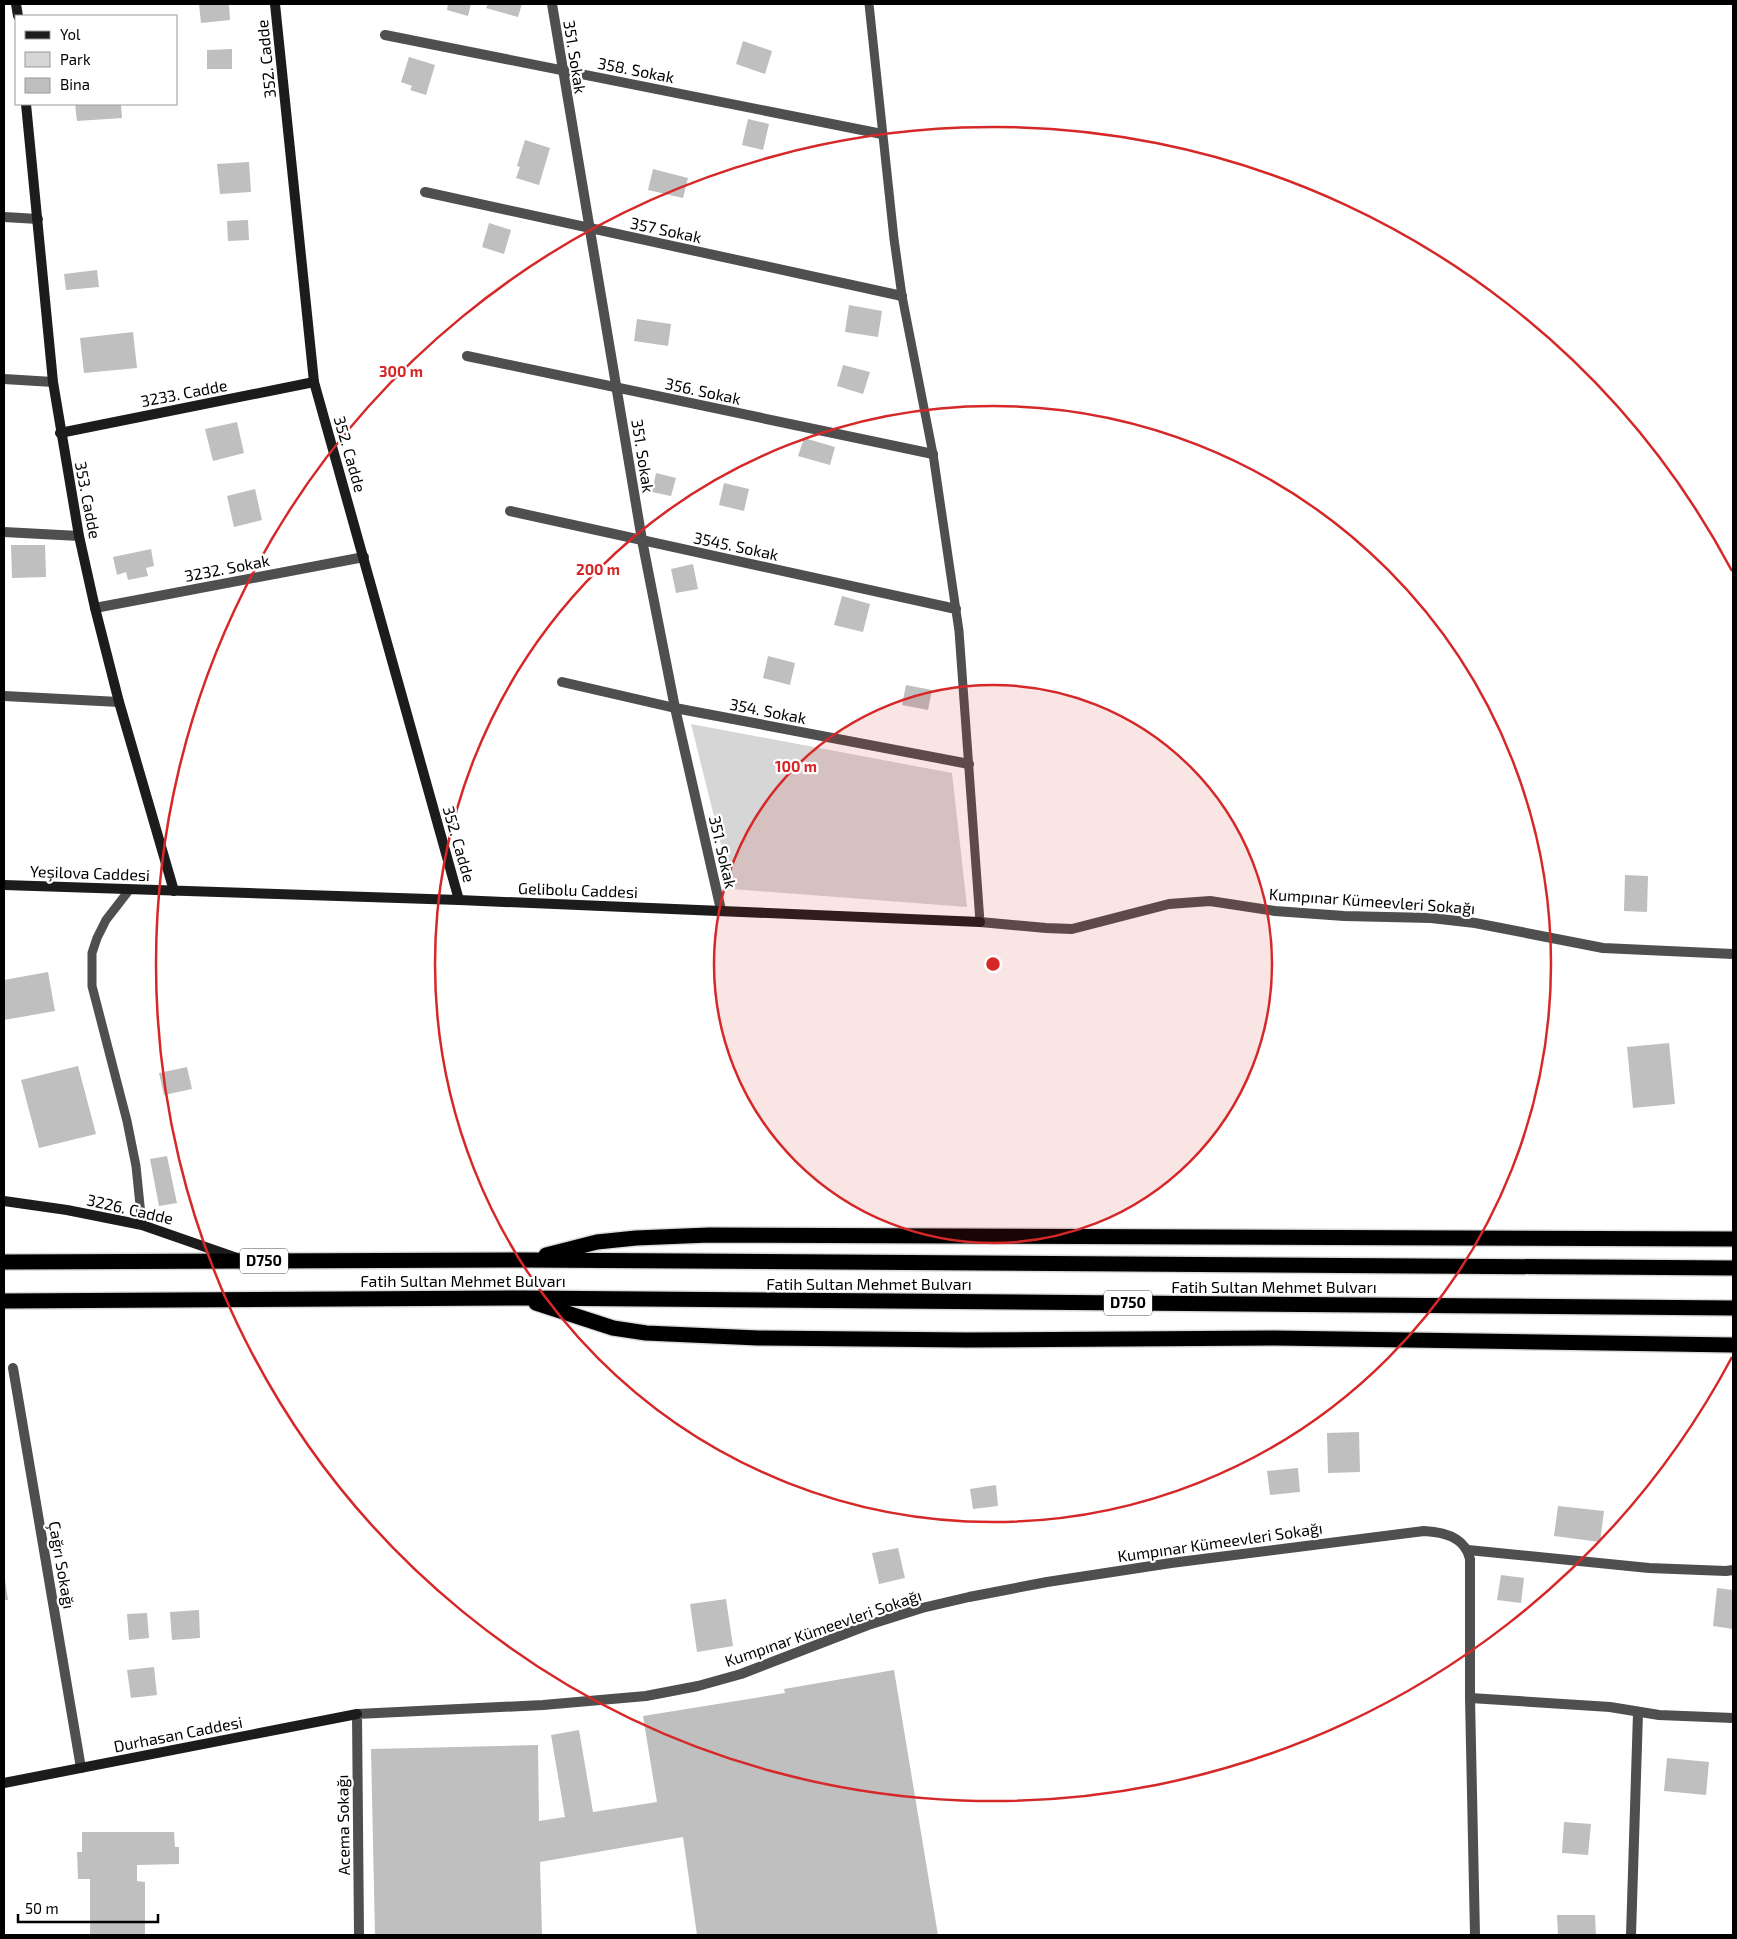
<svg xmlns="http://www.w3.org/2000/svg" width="1737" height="1939" font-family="'Exo 2',sans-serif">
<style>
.green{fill:#d6d6d6}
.building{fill:#bfbfbf}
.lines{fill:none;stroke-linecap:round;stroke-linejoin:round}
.highway-casing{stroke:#dbdbdb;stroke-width:18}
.lane{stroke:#4f4f4f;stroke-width:9}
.street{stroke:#4f4f4f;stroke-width:10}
.secondary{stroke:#1c1c1c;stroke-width:10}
.highway{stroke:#000;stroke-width:15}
.ring{fill:none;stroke:#d62828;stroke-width:2.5}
.labels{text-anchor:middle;stroke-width:4.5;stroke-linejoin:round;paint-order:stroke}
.shield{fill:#fff;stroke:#4c4c4c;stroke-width:1}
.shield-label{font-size:15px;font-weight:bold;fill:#000}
.street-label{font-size:16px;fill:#000;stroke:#fff}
.centre{fill:#d62828;stroke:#fff;stroke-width:2.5}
.ring-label{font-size:15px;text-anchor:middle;font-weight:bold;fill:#d62828;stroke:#fff;stroke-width:4.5;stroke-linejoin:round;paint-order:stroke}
</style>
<rect width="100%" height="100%" fill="#fff"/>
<!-- green -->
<path class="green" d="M691 724 952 773 967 907 732 889Z"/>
<!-- building -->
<g class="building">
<path d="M199 4H229L230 20 201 23Z"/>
<path d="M448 4H471L468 16 447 10Z"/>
<path d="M488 4H522L518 17 486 8Z"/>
<path d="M743 41 772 51 765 74 736 64Z"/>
<path d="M232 49V69H207V50Z"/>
<path d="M409 57 435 65 426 95 410 90 412 86 401 82Z"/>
<path d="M75 104H121L122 118 77 121Z"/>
<path d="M748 119 769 124 763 150 742 145Z"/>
<path d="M525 140 550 148 539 185 516 178 520 167 517 166Z"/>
<path d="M249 162 251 192 220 194 217 164Z"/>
<path d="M653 169 688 178 683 198 648 190Z"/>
<path d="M248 220 249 240 228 241 227 221Z"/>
<path d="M489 223 511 230 504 254 482 247Z"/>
<path d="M97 270 99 287 66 290 64 274Z"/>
<path d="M849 305 882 311 878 337 845 332Z"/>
<path d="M637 319 671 324 668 346 634 341Z"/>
<path d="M133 332 137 368 84 373 80 338Z"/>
<path d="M843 365 870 372 863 394 837 386Z"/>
<path d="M237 422 244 453 213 461 205 429Z"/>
<path d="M804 438 835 447 830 465 798 456Z"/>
<path d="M656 473 676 478 671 496 652 492Z"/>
<path d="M724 483 749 489 744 511 719 505Z"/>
<path d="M255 489 262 520 234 527 227 496Z"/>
<path d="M11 545H45L46 577 12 578Z"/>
<path d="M151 549 154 566 146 568 148 576 128 580 126 572 117 575 113 557Z"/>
<path d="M693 564 698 589 676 593 671 569Z"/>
<path d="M842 596 870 604 863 632 834 625Z"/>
<path d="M768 656 795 663 790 685 763 678Z"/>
<path d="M906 685 932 690 928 710 902 705Z"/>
<path d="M1625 875 1648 876 1647 912 1624 911Z"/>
<path d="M48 972 55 1011 4 1020V980Z"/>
<path d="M1669 1043 1675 1104 1633 1108 1627 1047Z"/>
<path d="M78 1066 96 1134 39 1148 21 1080Z"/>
<path d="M187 1067 192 1089 164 1095 159 1073Z"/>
<path d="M167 1156 177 1203 159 1206 150 1159Z"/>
<path d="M1359 1432 1360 1472 1328 1473 1327 1433Z"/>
<path d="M1298 1468 1300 1492 1270 1495 1267 1471Z"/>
<path d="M996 1485 998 1506 973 1509 970 1489Z"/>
<path d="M1558 1506 1604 1511 1600 1542 1554 1536Z"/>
<path d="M898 1548 905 1578 879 1584 872 1553Z"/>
<path d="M4 1573 8 1600H4Z"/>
<path d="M1501 1575 1524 1578 1521 1603 1497 1600Z"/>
<path d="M1717 1588 1733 1590V1629L1713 1626Z"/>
<path d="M726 1599 733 1646 697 1652 690 1604Z"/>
<path d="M199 1610 200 1638 172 1640 170 1612Z"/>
<path d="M147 1613 149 1638 129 1640 127 1614Z"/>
<path d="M154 1667 157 1695 131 1698 127 1670Z"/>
<path d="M894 1670 938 1935H697L683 1837 540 1862 542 1935H375L371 1749 538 1745 539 1821 565 1817 551 1735 579 1730 593 1812 657 1802 643 1716 785 1693 784 1689Z"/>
<path d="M1667 1758 1709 1762 1706 1795 1664 1791Z"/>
<path d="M1564 1822 1591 1824 1588 1855 1562 1853Z"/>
<path d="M82 1832H174L175 1847H179V1864L137 1865V1881L145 1882V1935H90V1879H78L77 1852H82Z"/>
<path d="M1557 1915H1595L1596 1935H1558Z"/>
</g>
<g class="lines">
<defs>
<g id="highway">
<path d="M546 1255 597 1242 636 1238 709 1235 1733 1239"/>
<path d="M4 1262 525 1260 1733 1268"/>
<path d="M4 1301 523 1298 1733 1308"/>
<path d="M536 1303 613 1328 646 1333 758 1338 967 1340 1275 1338 1733 1345"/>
</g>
</defs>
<!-- highway casing -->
<use href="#highway" class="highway-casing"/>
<!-- lane -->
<g class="lane">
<path d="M869 4 894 239 902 296 933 454 959 631 980 922"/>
<path d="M130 889 106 920 97 938 92 953V986L127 1121 136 1166 142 1225"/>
</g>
<!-- street -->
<g class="street">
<path d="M552 4 642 540 675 708 721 910"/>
<path d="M385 35 882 134"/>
<path d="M425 192 902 296"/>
<path d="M4 217 38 219"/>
<path d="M467 356 933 454"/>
<path d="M4 379 53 382"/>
<path d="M510 511 956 609"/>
<path d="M4 532 79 536"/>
<path d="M95 608 364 557"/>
<path d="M562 682 675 708 969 764"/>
<path d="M4 696 119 702"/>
<path d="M980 922 1046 928 1072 929 1169 904 1210 901 1275 911 1344 916 1431 918 1475 923 1603 948 1733 954"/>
<path d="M13 1368 81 1768"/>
<path d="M1468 1550 1649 1568 1726 1571 1733 1570"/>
<path d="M1470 1698 1610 1707 1659 1715 1733 1718"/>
<path d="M359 1935 357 1714 543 1705 646 1696 698 1686 741 1674 868 1625 922 1608 969 1597 1047 1582 1171 1563 1424 1531C1444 1532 1465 1537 1470 1559V1698L1475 1935"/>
<path d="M1631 1935 1638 1713"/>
</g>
<!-- secondary -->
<g class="secondary">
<path d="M16 4 18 16"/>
<path d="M275 4 314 382 459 900"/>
<path d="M26 104 53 382 79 536 95 608 119 702 174 891"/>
<path d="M60 433 314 382"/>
<path d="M4 885 459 900 980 922"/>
<path d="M4 1201 67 1210 142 1225 237 1258"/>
<path d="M4 1783 357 1714"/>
</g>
<!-- highway -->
<use href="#highway" class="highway"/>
</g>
<!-- distance rings -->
<circle cx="993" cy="964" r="279" fill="#d62828" fill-opacity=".12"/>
<g class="ring">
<circle cx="993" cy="964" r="279"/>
<circle cx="993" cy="964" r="558"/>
<path d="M1732 1357A837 837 0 1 1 1732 571"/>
</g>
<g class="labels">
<!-- shield labels -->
<g class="shield">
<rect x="240" y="1248.5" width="48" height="25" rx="4"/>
<rect x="1104" y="1290.5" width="48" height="25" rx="4"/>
</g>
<g class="shield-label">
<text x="264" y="1266">D750</text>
<text x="1128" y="1308">D750</text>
</g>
<!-- street labels -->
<g class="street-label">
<text transform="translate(575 57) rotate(81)" y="6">351. Sokak</text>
<text transform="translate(266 59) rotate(-96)" y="6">352. Cadde</text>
<text transform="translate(636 70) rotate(11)" y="6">358. Sokak</text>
<text transform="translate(666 230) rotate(12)" y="6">357 Sokak</text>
<text transform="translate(703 391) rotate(12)" y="6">356. Sokak</text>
<text transform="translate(184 393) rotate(-11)" y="6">3233. Cadde</text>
<text transform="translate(350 454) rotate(74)" y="6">352. Cadde</text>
<text transform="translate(643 456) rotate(81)" y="6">351. Sokak</text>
<text transform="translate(88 500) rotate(79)" y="6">353. Cadde</text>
<text transform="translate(736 546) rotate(12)" y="6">3545. Sokak</text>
<text transform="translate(227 568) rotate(-11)" y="6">3232. Sokak</text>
<text transform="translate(768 711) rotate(11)" y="6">354. Sokak</text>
<text transform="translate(459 844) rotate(74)" y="6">352. Cadde</text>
<text transform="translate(723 852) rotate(77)" y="6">351. Sokak</text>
<text transform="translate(90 873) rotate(2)" y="6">Yeşilova Caddesi</text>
<text transform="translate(578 890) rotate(2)" y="6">Gelibolu Caddesi</text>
<text transform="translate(1372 901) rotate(4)" y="6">Kumpınar Kümeevleri Sokağı</text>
<text transform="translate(130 1209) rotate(13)" y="6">3226. Cadde</text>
<text x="463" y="1287">Fatih Sultan Mehmet Bulvarı</text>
<text x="869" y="1290">Fatih Sultan Mehmet Bulvarı</text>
<text x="1274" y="1293">Fatih Sultan Mehmet Bulvarı</text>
<text transform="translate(1220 1542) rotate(-8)" y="6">Kumpınar Kümeevleri Sokağı</text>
<text transform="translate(62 1565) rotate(80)" y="6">Çağrı Sokağı</text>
<text transform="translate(823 1628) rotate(-19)" y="6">Kumpınar Kümeevleri Sokağı</text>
<text transform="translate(178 1734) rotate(-11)" y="6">Durhasan Caddesi</text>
<text transform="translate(343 1825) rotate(-91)" y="6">Acema Sokağı</text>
</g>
</g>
<circle cx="993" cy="964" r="8" class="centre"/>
<g class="ring-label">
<text x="401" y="377">300 m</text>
<text x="598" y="575">200 m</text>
<text x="796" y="772">100 m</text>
</g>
<!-- border -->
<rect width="1737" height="1939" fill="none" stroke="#000000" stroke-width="10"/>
<!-- legend -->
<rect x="15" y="15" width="162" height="90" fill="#ffffff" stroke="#999999"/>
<rect x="25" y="31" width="25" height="8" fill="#1c1c1c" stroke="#999999"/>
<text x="60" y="40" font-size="15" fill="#000000">Yol</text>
<rect x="25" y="52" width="25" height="15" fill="#d6d6d6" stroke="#999999"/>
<text x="60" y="65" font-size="15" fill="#000000">Park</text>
<rect x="25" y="78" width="25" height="15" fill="#bfbfbf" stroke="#999999"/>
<text x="60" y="90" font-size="15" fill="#000000">Bina</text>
<!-- scale -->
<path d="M18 1914v8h140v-8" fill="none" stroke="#000000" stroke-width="2.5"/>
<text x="25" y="1914" font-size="15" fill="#000000" stroke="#ffffff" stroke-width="4" paint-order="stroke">50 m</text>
</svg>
